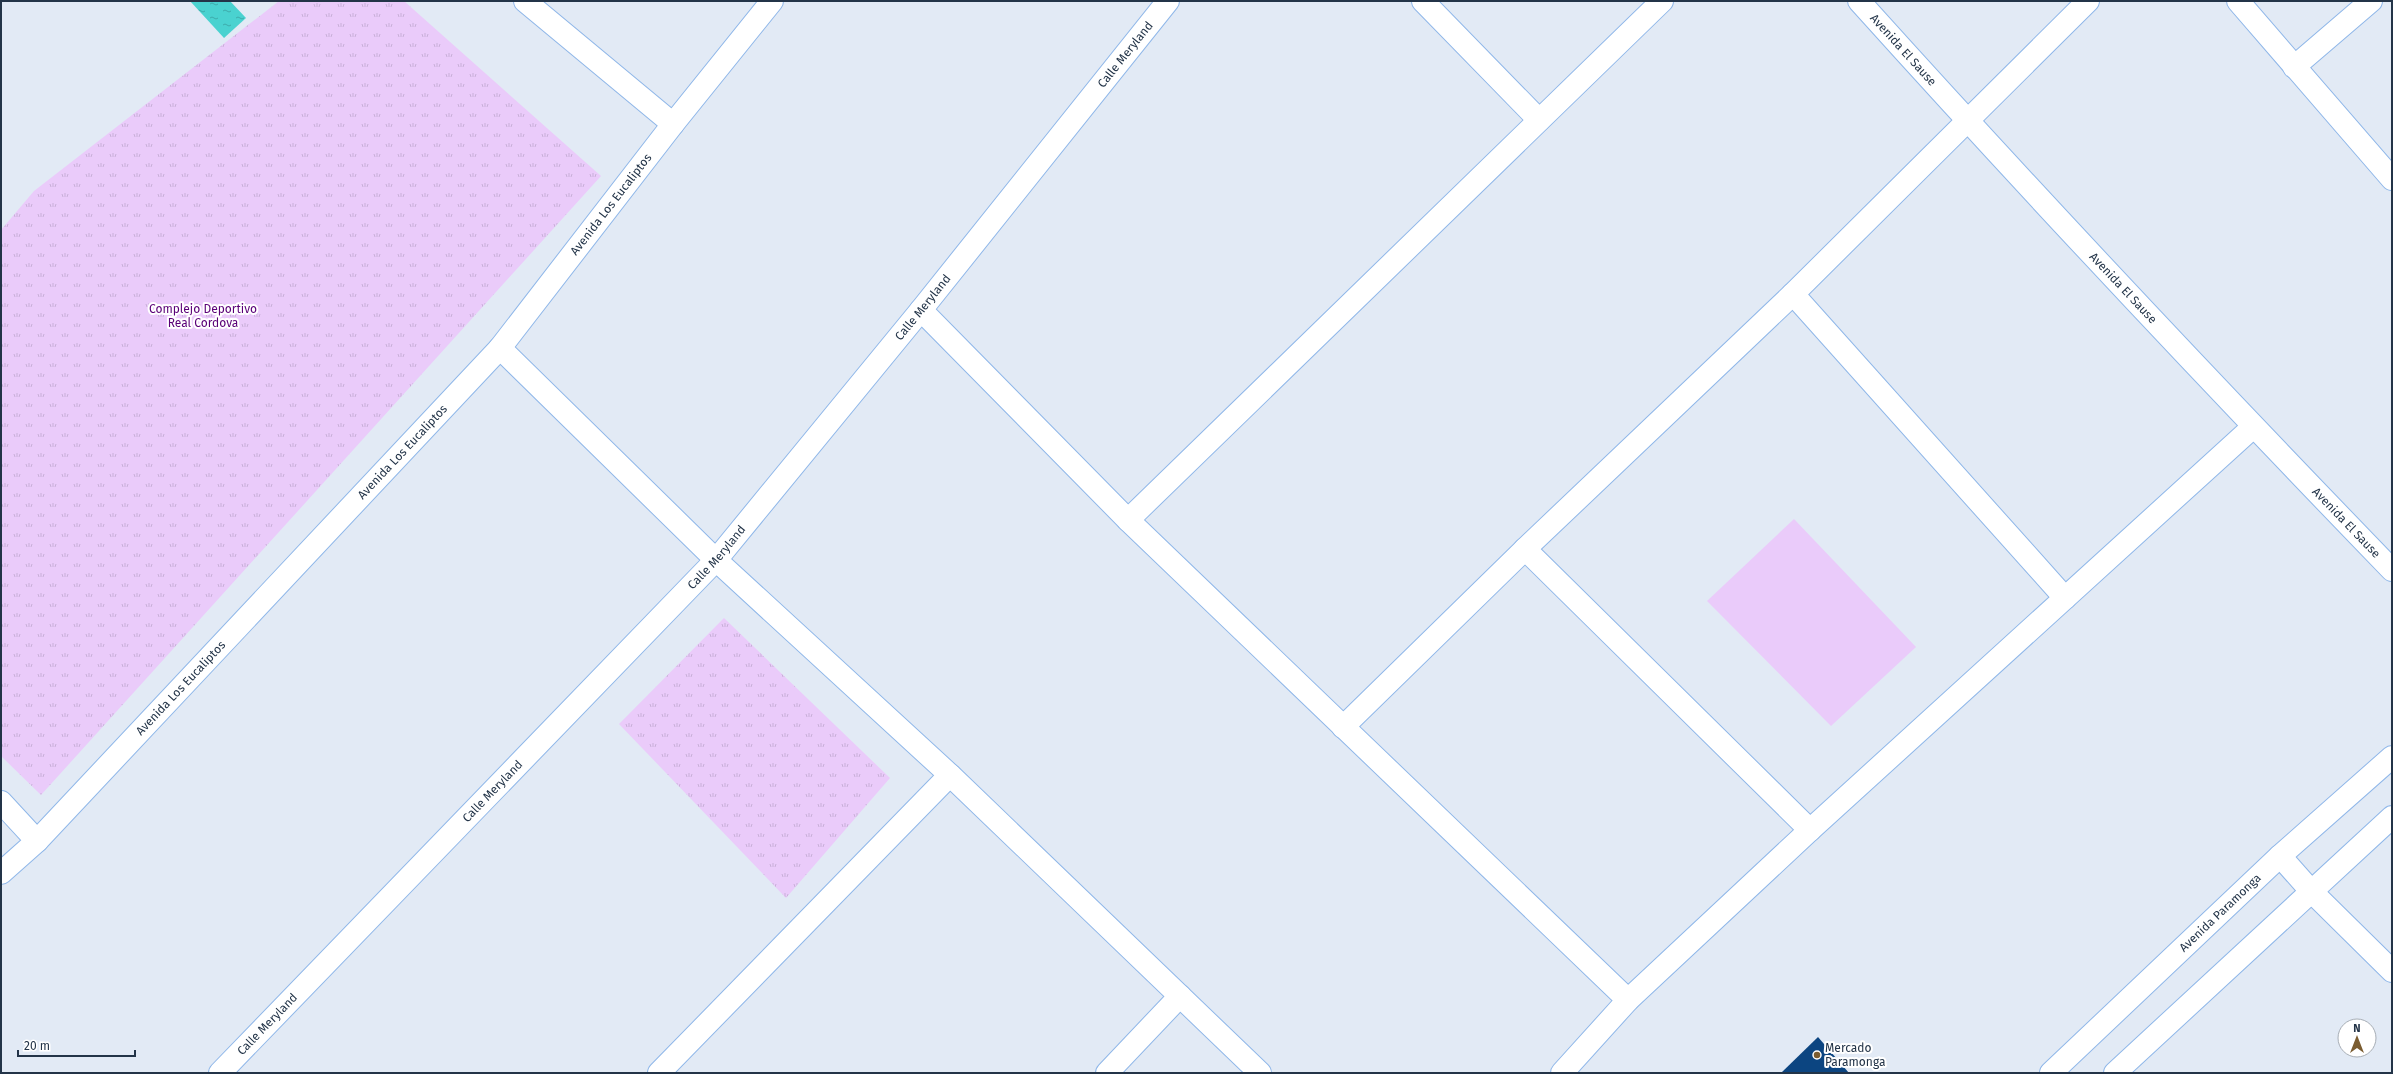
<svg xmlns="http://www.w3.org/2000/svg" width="2393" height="1074" font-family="'Fira Sans',sans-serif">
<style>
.park{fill:url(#park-tufts)}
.garden{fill:#eacbfa}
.water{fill:url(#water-ripples)}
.building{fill:#0c4581}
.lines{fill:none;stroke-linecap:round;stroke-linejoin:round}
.minor-casing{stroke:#8fb7e9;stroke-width:24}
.minor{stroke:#fff;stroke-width:22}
.poi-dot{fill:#7a5c30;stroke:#fff;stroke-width:1.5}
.labels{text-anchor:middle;stroke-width:4;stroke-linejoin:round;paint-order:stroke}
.street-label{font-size:12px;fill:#233448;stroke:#fff}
.park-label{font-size:12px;fill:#5a0077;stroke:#fff}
.poi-label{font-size:12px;fill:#233448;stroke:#fff;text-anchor:start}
</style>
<defs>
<pattern id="park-tufts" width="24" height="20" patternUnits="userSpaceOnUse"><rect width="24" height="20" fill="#eacbfa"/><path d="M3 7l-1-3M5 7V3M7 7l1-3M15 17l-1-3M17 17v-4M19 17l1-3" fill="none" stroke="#c8afd8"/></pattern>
<pattern id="water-ripples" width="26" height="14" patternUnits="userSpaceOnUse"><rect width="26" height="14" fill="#4ad2d0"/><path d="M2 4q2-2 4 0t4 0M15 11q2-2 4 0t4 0" fill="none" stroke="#3dabab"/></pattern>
</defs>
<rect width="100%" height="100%" fill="#e2eaf5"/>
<!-- park -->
<g class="park">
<path d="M279 1H404L601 176 41 795 1 756V230L34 191Z"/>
<path d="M724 618 890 778 786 898 619 724Z"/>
</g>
<!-- garden -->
<path class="garden" d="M1794 519 1916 647 1831 726 1707 601Z"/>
<!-- water -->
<path class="water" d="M190 1H230L246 18 224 38Z"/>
<!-- building -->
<path class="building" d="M1818 1037 1849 1073H1781Z"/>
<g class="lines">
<defs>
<g id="minor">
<path d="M525 1 673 124"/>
<path d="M1423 1 1539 120"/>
<path id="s1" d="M1859 1C2033 194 2211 383 2392 570"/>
<path d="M2238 1 2392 179"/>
<path d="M2294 67 2371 1"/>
<path d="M1793 294 2065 598"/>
<path d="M921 310 1128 520 1628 1000"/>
<path d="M500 348 716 560 950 775 1260 1073"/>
<path d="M1128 520 1662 1"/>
<path d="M1525 549 1810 830"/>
<path d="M1343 727 1525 549 1793 294 2088 1"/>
<path d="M1 802 37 841"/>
<path d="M2280 856 2311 891 2392 971"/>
<path id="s2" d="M1 873 37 841 500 348 673 124 772 1"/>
<path id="s3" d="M220 1073 716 560 921 310 1168 1"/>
<path d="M659 1073 950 775"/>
<path d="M1107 1073 1180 996"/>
<path d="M1562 1073 1628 1000 1810 830 2253 427"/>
<path id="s4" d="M2051 1073 2280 856 2392 757"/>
<path d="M2115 1073 2392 817"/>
</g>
</defs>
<!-- minor casing -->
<use href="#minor" class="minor-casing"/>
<!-- minor -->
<use href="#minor" class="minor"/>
</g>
<!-- markers -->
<circle class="poi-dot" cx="1817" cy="1055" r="4"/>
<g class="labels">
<!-- street labels -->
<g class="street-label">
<text dy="4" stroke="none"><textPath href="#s1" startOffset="66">Avenida El Sause</textPath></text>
<text dy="4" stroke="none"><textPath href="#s3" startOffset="1364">Calle Meryland</textPath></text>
<text dy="4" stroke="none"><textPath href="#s2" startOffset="906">Avenida Los Eucaliptos</textPath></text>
<text dy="4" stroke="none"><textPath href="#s1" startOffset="390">Avenida El Sause</textPath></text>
<text dy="4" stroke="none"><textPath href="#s3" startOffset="1040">Calle Meryland</textPath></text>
<text dy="4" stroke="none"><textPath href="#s2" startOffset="582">Avenida Los Eucaliptos</textPath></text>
<text dy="4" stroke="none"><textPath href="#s1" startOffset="714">Avenida El Sause</textPath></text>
<text dy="4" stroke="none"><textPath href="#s3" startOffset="716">Calle Meryland</textPath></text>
<text dy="4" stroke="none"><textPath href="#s2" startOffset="258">Avenida Los Eucaliptos</textPath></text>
<text dy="4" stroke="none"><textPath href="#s3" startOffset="392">Calle Meryland</textPath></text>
<text dy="4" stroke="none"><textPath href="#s4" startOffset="233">Avenida Paramonga</textPath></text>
<text dy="4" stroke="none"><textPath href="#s3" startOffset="68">Calle Meryland</textPath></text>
</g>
<!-- park labels -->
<g class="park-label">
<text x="203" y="313">Complejo Deportivo<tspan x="203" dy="14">Real Cordova</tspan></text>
</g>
<!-- poi labels -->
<g class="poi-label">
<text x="1825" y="1052">Mercado<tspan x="1825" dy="14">Paramonga</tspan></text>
</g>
</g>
<!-- border -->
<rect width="2393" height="1074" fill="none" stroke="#233448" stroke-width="4"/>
<!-- north arrow -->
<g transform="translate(2357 1038)"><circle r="19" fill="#ffffff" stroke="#a7aeb6"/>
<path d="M0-3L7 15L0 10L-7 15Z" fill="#7a5c30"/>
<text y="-6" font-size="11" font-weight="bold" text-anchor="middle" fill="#233448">N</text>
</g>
<!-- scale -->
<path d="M18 1050v6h117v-6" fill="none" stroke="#233448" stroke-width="2"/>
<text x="24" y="1050" font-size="12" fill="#233448" stroke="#ffffff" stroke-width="3" paint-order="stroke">20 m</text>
</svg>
